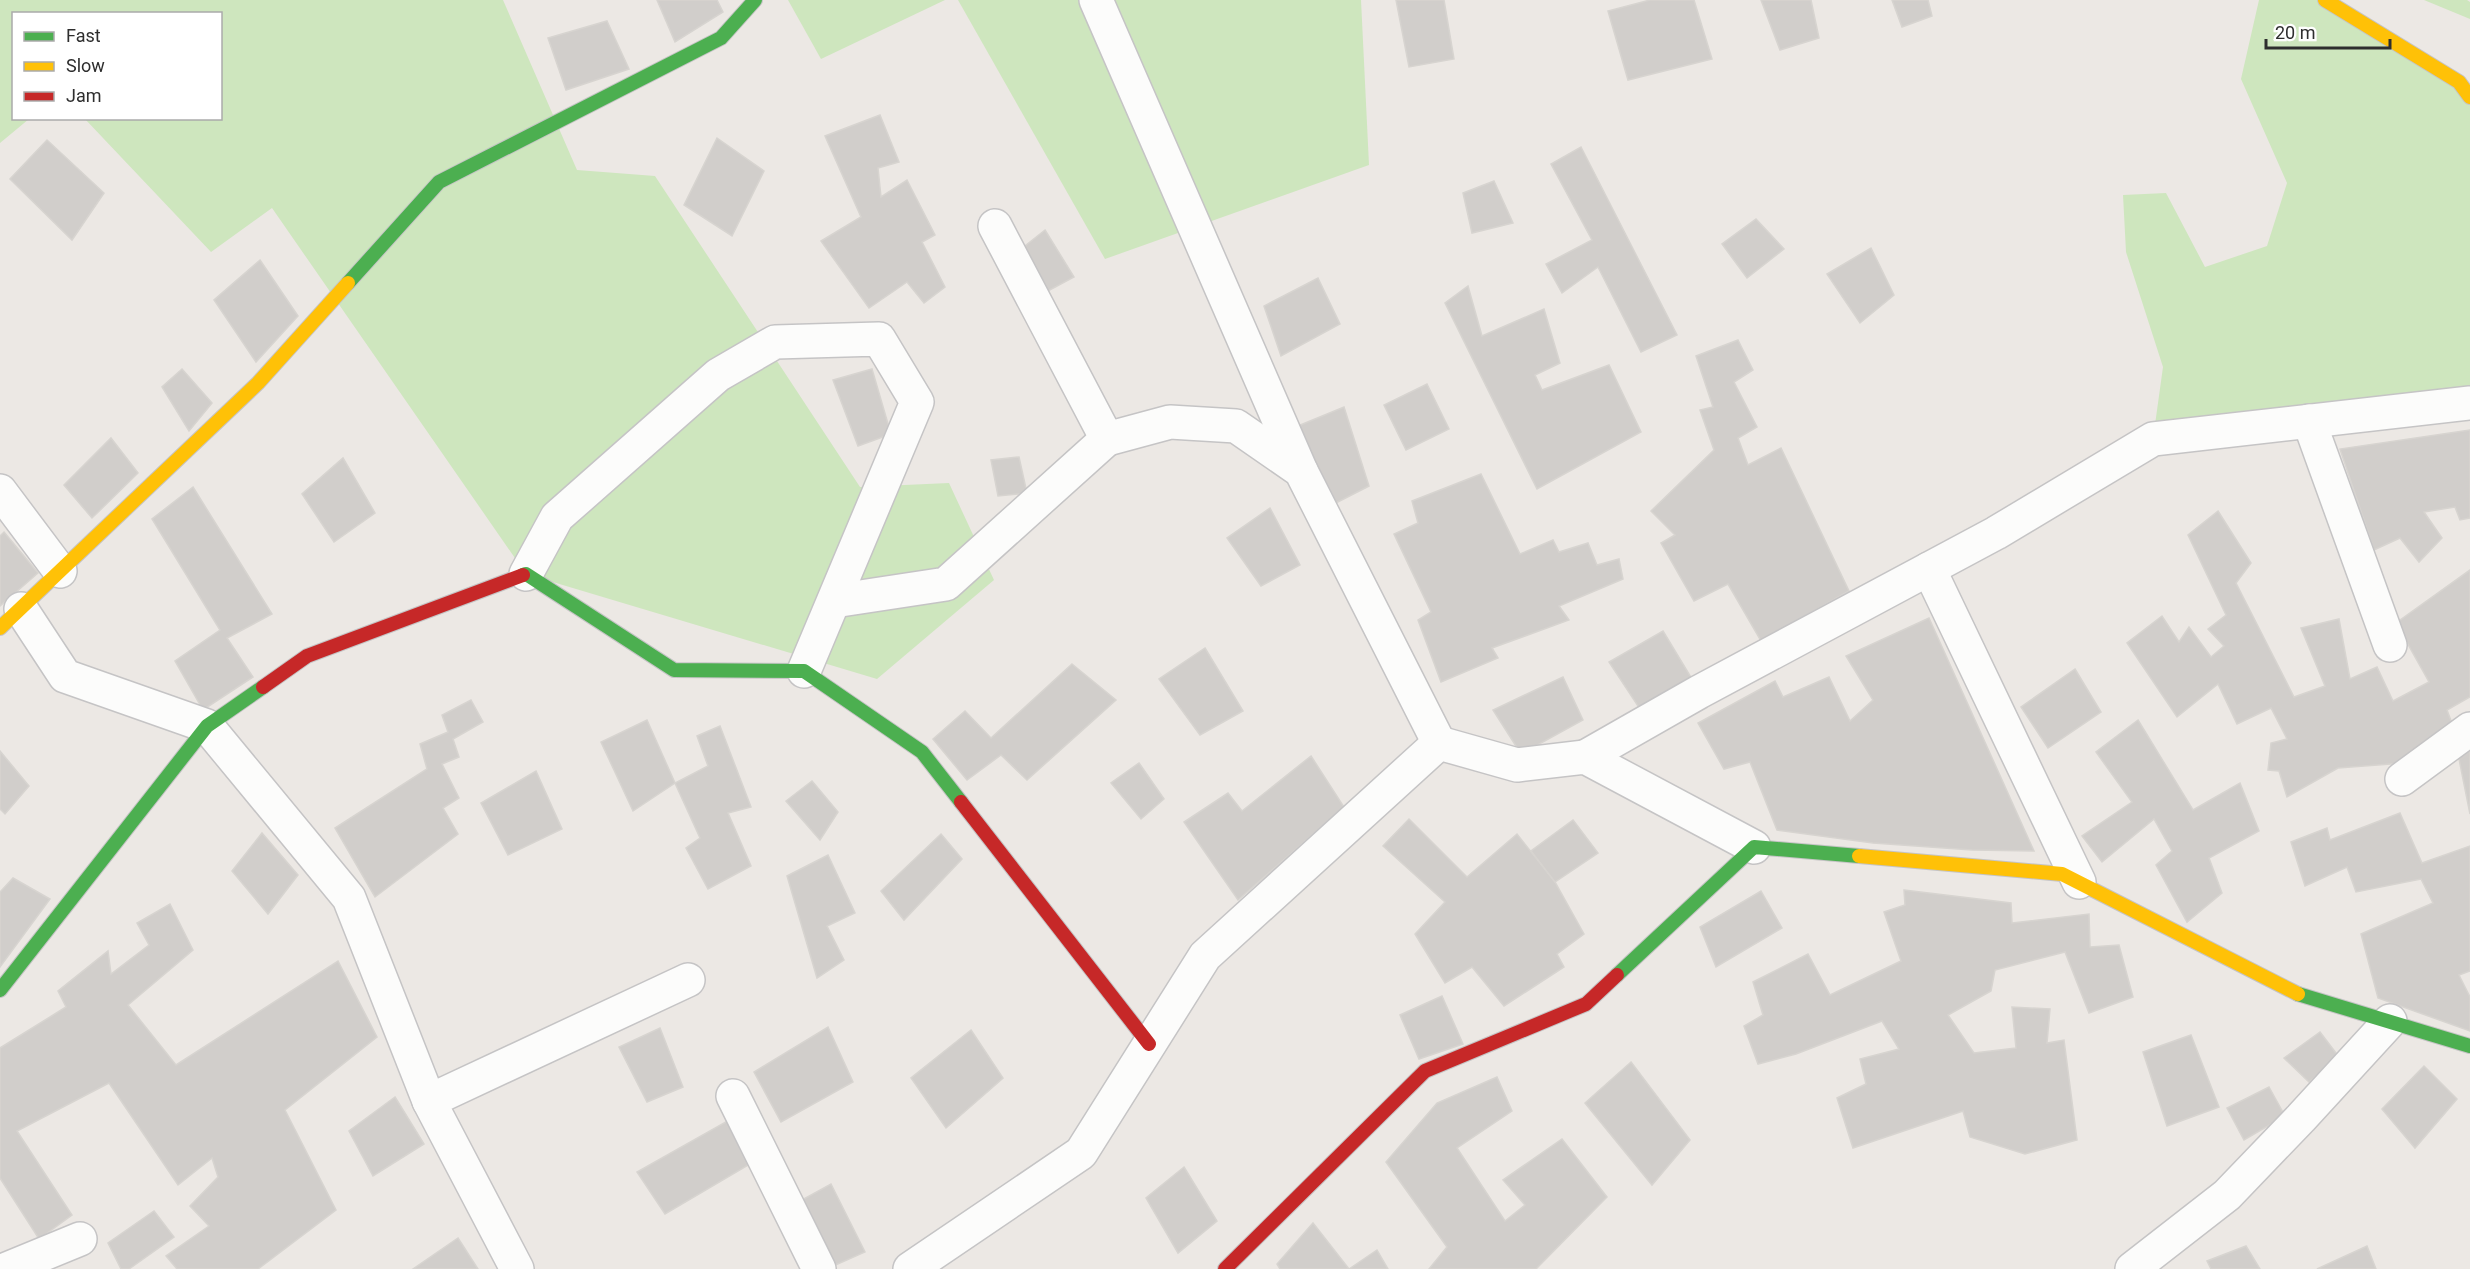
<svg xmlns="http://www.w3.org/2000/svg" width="2470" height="1269" font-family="Roboto,sans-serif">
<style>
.green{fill:#cee6be}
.building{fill:#d1cecb;stroke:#d7d4d0;stroke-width:1.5}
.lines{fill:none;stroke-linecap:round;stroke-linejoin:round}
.street-casing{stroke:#c5c4c5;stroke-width:36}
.fast-casing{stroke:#c5c4c5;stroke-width:16}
.slow-casing{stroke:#c5c4c5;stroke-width:16}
.jam-casing{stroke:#c5c4c5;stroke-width:16}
.street{stroke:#fcfcfb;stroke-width:33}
.fast{stroke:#4caf50;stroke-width:14}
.slow{stroke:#ffc107;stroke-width:14}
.jam{stroke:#c62828;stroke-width:14}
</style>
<rect width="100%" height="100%" fill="#ece8e4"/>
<!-- green -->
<g class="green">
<path d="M0 0H503L577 170 655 176 860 487 949 483 994 580 877 679 526 574 272 208 211 252 85 119 220 118V14H14V118L29 119 0 143Z"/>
<path d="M788 0H945L821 59Z"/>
<path d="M958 0H1361L1369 165 1105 259Z"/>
<path d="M2259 0H2325L2470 97V403L2153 439 2163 367 2126 252 2123 195 2166 193 2205 267 2267 246 2287 183 2241 79Z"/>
<path d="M2424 0H2467L2470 2V19Z"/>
</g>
<!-- building -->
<g class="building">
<path d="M657 0H717L723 12 675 42Z"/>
<path d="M1396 0H1444L1454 59 1409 67Z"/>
<path d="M1650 0H1694L1712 59 1628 80 1608 11Z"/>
<path d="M1761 0H1811L1819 38 1780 50Z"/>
<path d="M1892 0H1928L1932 16 1902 27Z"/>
<path d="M607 21 629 69 566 90 548 38Z"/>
<path d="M880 115 899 162 878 168 881 197 907 180 935 235 922 242 945 287 924 303 907 282 869 308 821 241 861 217 825 136Z"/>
<path d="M717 138 764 171 732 236 684 205Z"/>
<path d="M47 140 104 193 72 240 10 179Z"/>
<path d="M1581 147 1677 335 1641 352 1598 267 1562 293 1546 264 1592 240 1551 164Z"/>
<path d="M1494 181 1513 223 1472 233 1463 193Z"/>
<path d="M1756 219 1784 249 1747 278 1722 244Z"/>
<path d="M1045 230 1074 277 1046 292 1020 250Z"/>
<path d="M1871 248 1894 295 1860 323 1827 274Z"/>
<path d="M260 260 298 316 256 362 214 300Z"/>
<path d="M1318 278 1340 324 1281 356 1264 306Z"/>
<path d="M1468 286 1482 336 1544 309 1560 363 1535 375 1542 390 1609 365 1641 432 1537 489 1445 303Z"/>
<path d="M1738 340 1753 370 1734 382 1757 427 1738 438 1748 465 1781 448 1849 591 1761 641 1728 584 1694 601 1661 543 1675 535 1651 511 1714 450 1700 410 1713 407 1696 356Z"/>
<path d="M182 369 212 403 189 431 162 387Z"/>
<path d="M872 369 891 434 858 446 833 380Z"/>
<path d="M1427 384 1449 429 1406 450 1384 405Z"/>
<path d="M1344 407 1369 486 1334 504 1298 426Z"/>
<path d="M2470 430V518L2460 520 2455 507 2424 512 2442 538 2419 562 2400 538 2374 550 2340 449Z"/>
<path d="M111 438 138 473 92 518 64 485Z"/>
<path d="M1019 457 1027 493 998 496 991 460Z"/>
<path d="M343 458 375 513 334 542 302 494Z"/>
<path d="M1481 474 1520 554 1553 540 1559 552 1588 543 1597 565 1619 559 1623 579 1559 606 1569 620 1492 648 1498 658 1441 682 1418 620 1431 612 1394 534 1418 523 1412 501Z"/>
<path d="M193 487 272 614 227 638 253 677 203 710 175 661 220 630 152 519Z"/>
<path d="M1270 508 1300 565 1261 586 1227 538Z"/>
<path d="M2218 511 2251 563 2236 583 2294 697 2325 686 2301 628 2339 619 2350 679 2377 667 2393 701 2429 682 2396 623 2470 570V697L2447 710 2453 726 2404 763 2338 768 2287 797 2279 771 2268 770 2271 743 2287 739 2271 708 2237 724 2218 684 2177 717 2127 643 2162 616 2179 642 2189 627 2211 657 2224 646 2208 629 2226 615 2188 535Z"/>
<path d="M4 532 38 573 0 606V536Z"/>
<path d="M1929 618 2034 851 1972 850 1873 843 1777 830 1750 762 1724 769 1698 723 1775 681 1783 697 1829 677 1850 721 1873 700 1846 656Z"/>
<path d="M1663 631 1692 679 1640 709 1609 662Z"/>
<path d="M1205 648 1243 711 1200 735 1159 679Z"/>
<path d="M1072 664 1116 700 1027 780 1001 755 967 780 933 739 965 711 991 738Z"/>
<path d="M2075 669 2101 712 2048 748 2021 707Z"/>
<path d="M1563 677 1583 720 1521 754 1493 710Z"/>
<path d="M471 700 483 722 453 739 459 757 442 764 459 798 443 808 458 834 375 897 335 828 427 769 420 744 448 732 442 715Z"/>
<path d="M647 720 675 783 633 811 601 742Z"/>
<path d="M2138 720 2193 810 2240 783 2259 831 2209 858 2222 893 2187 922 2156 865 2172 851 2154 819 2102 862 2082 836 2132 802 2096 752Z"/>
<path d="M720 726 751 807 728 813 751 866 708 889 686 848 700 838 675 783 708 766 697 736Z"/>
<path d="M2470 749V814L2458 754Z"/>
<path d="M0 751 29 786 5 814 0 809Z"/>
<path d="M1311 756 1344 807 1238 900 1184 822 1228 793 1242 811Z"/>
<path d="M1139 763 1164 799 1141 819 1111 783Z"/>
<path d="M536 771 562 829 508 855 481 803Z"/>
<path d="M812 781 838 812 820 840 786 801Z"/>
<path d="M2400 813 2422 863 2470 846V971L2459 975 2470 997V1031L2378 998 2361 934 2433 903 2421 879 2356 892 2347 867 2305 886 2291 842 2327 828 2330 840Z"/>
<path d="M1409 819 1467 877 1517 834 1555 882 1584 934 1557 954 1564 967 1504 1006 1472 967 1445 983 1415 934 1445 902 1383 846Z"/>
<path d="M1573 820 1598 853 1555 882 1531 851Z"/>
<path d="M262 833 298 875 268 914 232 871Z"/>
<path d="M941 834 962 859 904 920 881 891Z"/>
<path d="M828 855 855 913 827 926 844 960 817 978 787 876Z"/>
<path d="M13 878 50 899 0 967V892Z"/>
<path d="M1904 890 2011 903 2012 923 2089 914 2090 947 2119 945 2133 997 2089 1013 2065 952 1995 970 1991 991 1948 1015 1974 1053 2016 1048 2012 1007 2050 1009 2047 1043 2064 1040 2077 1140 2025 1154 1970 1137 1963 1111 1853 1148 1837 1098 1866 1084 1860 1059 1899 1049 1882 1021 1796 1054 1758 1064 1744 1026 1763 1015 1753 982 1808 954 1830 995 1901 961 1884 912 1905 905Z"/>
<path d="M1761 891 1782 928 1716 967 1700 927Z"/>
<path d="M170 904 193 950 128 1005 176 1065 338 961 377 1037 285 1110 336 1210 258 1269H177L166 1256 209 1226 190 1206 218 1177 212 1158 178 1185 109 1083 17 1131 72 1215 39 1239 0 1178V1048L66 1007 58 991 108 951 111 974 149 945 137 923Z"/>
<path d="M1442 996 1463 1044 1419 1059 1400 1015Z"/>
<path d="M828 1027 853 1082 781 1122 754 1072Z"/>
<path d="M660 1028 683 1087 647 1102 619 1047Z"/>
<path d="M971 1030 1003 1078 946 1128 911 1078Z"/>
<path d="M2320 1032 2339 1057 2309 1082 2284 1058Z"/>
<path d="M2191 1035 2219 1107 2167 1126 2143 1052Z"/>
<path d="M1631 1062 1690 1140 1652 1185 1585 1103Z"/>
<path d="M2424 1066 2457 1099 2415 1148 2382 1109Z"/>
<path d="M1497 1077 1512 1111 1457 1148 1505 1221 1525 1205 1503 1180 1562 1139 1607 1197 1536 1269H1429L1447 1247 1386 1162 1437 1103Z"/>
<path d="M2269 1087 2285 1116 2244 1140 2227 1108Z"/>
<path d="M395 1097 424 1144 373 1176 349 1131Z"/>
<path d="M731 1119 750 1164 665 1214 637 1172Z"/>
<path d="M1184 1167 1217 1221 1178 1253 1146 1198Z"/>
<path d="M831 1184 865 1252 831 1267 800 1201Z"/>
<path d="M154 1211 174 1237 129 1269H121L108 1243Z"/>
<path d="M1313 1223 1349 1269 1377 1250 1388 1269H1280L1277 1264Z"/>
<path d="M458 1238 478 1269H413Z"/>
<path d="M2246 1246 2260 1269H2211L2207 1261Z"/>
<path d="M2367 1246 2376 1269H2317Z"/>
</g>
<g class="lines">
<defs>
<g id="street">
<path d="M1096 0 1301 471"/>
<path d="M995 226 1107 439 1170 422 1236 426 1301 471 1439 743"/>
<path d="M2309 421 2390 645"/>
<path d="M0 491 60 571"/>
<path d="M1929 569 2079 882"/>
<path d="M526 574 557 517 718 375 775 342 879 339 917 402 804 671"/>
<path d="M834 601 946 584 1107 439"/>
<path d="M21 609 65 676 207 726 349 898 429 1101"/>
<path d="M1585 757 1699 692 1996 533 2153 439 2470 403"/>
<path d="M2402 779 2470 729"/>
<path d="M733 1096 819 1269"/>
<path d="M7 1269 80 1239"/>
<path d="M517 1269 429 1101 688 980"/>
<path d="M910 1269 1081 1153 1205 956 1439 743 1517 765 1585 757 1754 847"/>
<path d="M2132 1269 2227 1195 2301 1118 2390 1021"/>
</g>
<g id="fast">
<path d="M348 283 439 182 721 38 755 0"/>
<path d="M523 575 526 574 674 670 804 671 922 752 961 802"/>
<path d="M1617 975 1754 847 1859 856"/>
<path d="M0 990 207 726 263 687"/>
<path d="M2298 994 2470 1046"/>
</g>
<g id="slow">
<path d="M2325 0 2459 82 2470 97"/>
<path d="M0 628 258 383 348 283"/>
<path d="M1859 856 2062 874 2298 994"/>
</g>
<g id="jam">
<path d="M263 687 307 656 523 575"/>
<path d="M961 802 1149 1044"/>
<path d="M1225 1269 1425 1071 1586 1004 1617 975"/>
</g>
</defs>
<!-- street casing -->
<use href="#street" class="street-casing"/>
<!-- fast casing -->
<use href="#fast" class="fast-casing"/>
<!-- slow casing -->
<use href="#slow" class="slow-casing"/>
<!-- jam casing -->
<use href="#jam" class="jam-casing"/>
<!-- street -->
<use href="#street" class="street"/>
<!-- fast -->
<use href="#fast" class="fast"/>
<!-- slow -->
<use href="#slow" class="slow"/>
<!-- jam -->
<use href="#jam" class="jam"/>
</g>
<!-- legend -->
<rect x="12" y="12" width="210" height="108" fill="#ffffff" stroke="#ababab" stroke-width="1.5"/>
<rect x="24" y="32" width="30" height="9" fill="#4caf50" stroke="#ababab" stroke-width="1.5"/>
<text x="66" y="42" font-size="18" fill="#2e2e2e">Fast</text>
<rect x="24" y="62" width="30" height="9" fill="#ffc107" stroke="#ababab" stroke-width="1.5"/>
<text x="66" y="72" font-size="18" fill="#2e2e2e">Slow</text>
<rect x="24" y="92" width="30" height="9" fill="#c62828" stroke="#ababab" stroke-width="1.5"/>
<text x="66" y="102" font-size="18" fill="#2e2e2e">Jam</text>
<!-- scale -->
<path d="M2266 39v9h124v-9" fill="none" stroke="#2e2e2e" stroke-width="3"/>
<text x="2275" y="39" font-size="18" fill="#2e2e2e" stroke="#ffffff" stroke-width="4.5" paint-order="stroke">20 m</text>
</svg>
